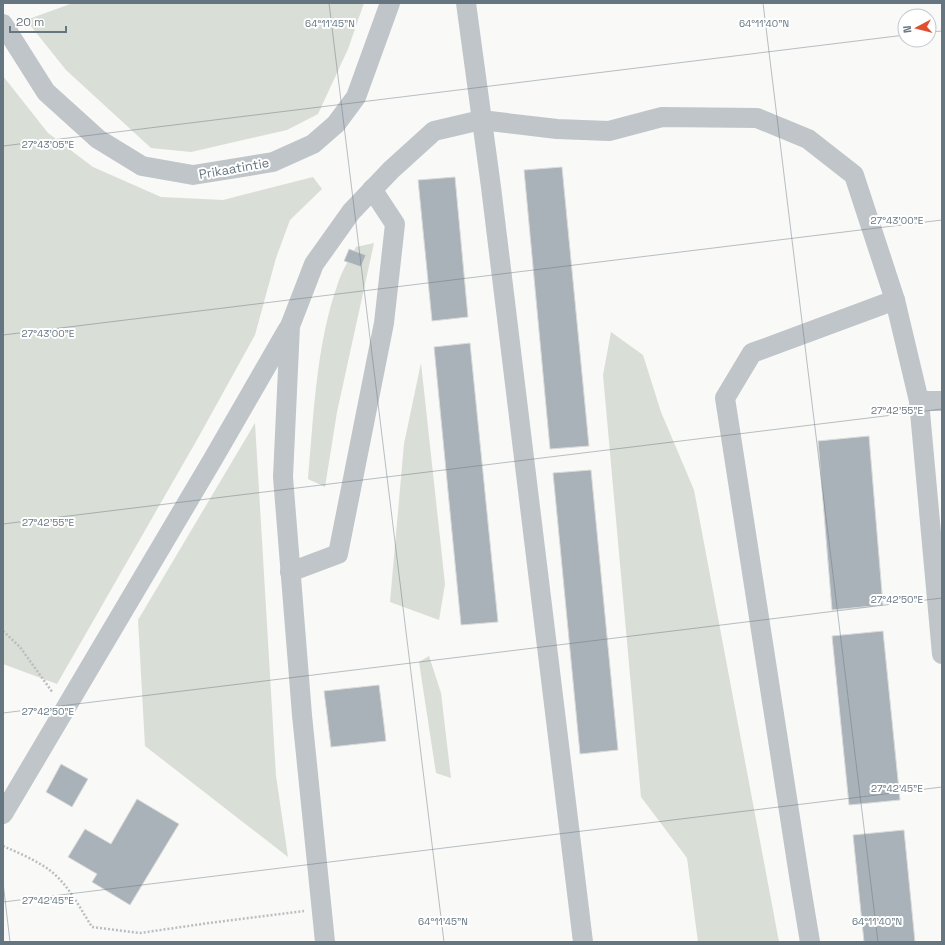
<svg xmlns="http://www.w3.org/2000/svg" width="945" height="945" font-family="'Space Grotesk',sans-serif">
<style>
.green{fill:#d9ded6}
.building{fill:#a9b2b8;stroke:#dbdbd9}
.lines{fill:none;stroke-linecap:round;stroke-linejoin:round}
.path{stroke:#bbbec1;stroke-width:2.5;stroke-dasharray:2 2;stroke-linecap:butt}
.minor{stroke:#c0c5c9;stroke-width:20}
.ticks{fill:none;stroke:#657681;stroke-width:1;stroke-opacity:0.45}
.labels{text-anchor:middle;stroke-width:4;stroke-linejoin:round;paint-order:stroke}
.street-label{font-size:13px;fill:#657681;stroke:#fff}
.ticks-label{font-size:10px;text-anchor:middle;fill:#657681;stroke:#fff;stroke-width:4;stroke-linejoin:round;paint-order:stroke}
</style>
<rect width="100%" height="100%" fill="#f9f9f7"/>
<!-- green -->
<g class="green">
<path d="M73 3H364L348 49 318 114 287 130 191 152 151 148 66 70 26 20Z"/>
<path d="M3 76 48 133 93 167 161 197 223 200 313 177 322 189 290 220 276 258 255 335 198 438 57 684 3 664Z"/>
<path d="M374 243 337 412 325 487 308 479C314 413 316 345 338 283 342 270 350 259 356 247Z"/>
<path d="M611 332 643 355 661 412 694 490 779 942H698L687 858 641 797 603 375Z"/>
<path d="M421 363 445 584 439 620 390 602 404 444Z"/>
<path d="M255 423 276 776 288 857 145 746 138 620Z"/>
<path d="M429 656 441 693 451 778 436 773 419 662Z"/>
</g>
<!-- building -->
<g class="building">
<path d="M562 167 589 446 550 449 524 170Z"/>
<path d="M455 177 468 317 432 321 418 180Z"/>
<path d="M349 249 366 255 361 267 344 261Z"/>
<path d="M470 343 498 622 461 625 434 347Z"/>
<path d="M869 436 883 605 832 610 818 441Z"/>
<path d="M591 470 618 750 580 754 553 473Z"/>
<path d="M883 631 900 800 849 805 832 636Z"/>
<path d="M379 685 386 741 331 747 324 691Z"/>
<path d="M61 764 88 779 72 807 46 792Z"/>
<path d="M137 799 179 824 130 905 92 882 97 874 68 857 85 829 111 844Z"/>
<path d="M904 830 915 942H864L853 835Z"/>
</g>
<g class="lines">
<!-- path -->
<g class="path">
<path d="M3 631 20 647 53 693"/>
<path d="M3 846C19 853 38 861 52 872 69 886 80 908 92 927L140 933 209 923 304 911"/>
</g>
<!-- minor -->
<g class="minor">
<path d="M466 3 491 187 583 942"/>
<path d="M3 24 46 92 98 139 142 166 193 175 273 162 313 144 336 124 356 97 390 3"/>
<path d="M919 401H942"/>
<path d="M290 572 338 554 384 323 395 224 372 189"/>
<path d="M3 814 213 459 288 329"/>
<path d="M325 942 302 715 283 477 290 326 314 264 351 212 391 170 434 131 481 120 557 129 609 131 662 117 757 118 808 139 854 175 895 300 919 401 942 654"/>
<path d="M810 942 800 882 725 398 752 353 895 300"/>
</g>
</g>
<!-- ticks -->
<path class="ticks" d="M329 3 444 942M763 3 878 942M929 32 942 31M3 146 905 35M3 335 942 220M3 524 942 409M3 713 942 598M3 882 10 942M3 902 942 787"/>
<g class="labels">
<!-- street labels -->
<g class="street-label">
<text transform="translate(234 168) rotate(-10)" y="5">Prikaatintie</text>
</g>
</g>
<g class="ticks-label">
<text x="330" y="27">64°11'45"N</text>
<text x="764" y="27">64°11'40"N</text>
<text x="48" y="148">27°43'05"E</text>
<text x="897" y="224">27°43'00"E</text>
<text x="48" y="337">27°43'00"E</text>
<text x="897" y="414">27°42'55"E</text>
<text x="48" y="526">27°42'55"E</text>
<text x="897" y="603">27°42'50"E</text>
<text x="48" y="715">27°42'50"E</text>
<text x="897" y="792">27°42'45"E</text>
<text x="48" y="904">27°42'45"E</text>
<text x="443" y="925">64°11'45"N</text>
<text x="877" y="925">64°11'40"N</text>
</g>
<!-- border -->
<rect width="945" height="945" fill="none" stroke="#657681" stroke-width="8"/>
<!-- north arrow -->
<g transform="translate(917 28) rotate(263)"><circle r="19" fill="#ffffff" stroke="#c1c8cd"/>
<path d="M0-3L7 15L0 10L-7 15Z" fill="#e04f2f"/>
<text y="-6" font-size="11" font-weight="bold" text-anchor="middle" fill="#657681">N</text>
</g>
<!-- scale -->
<path d="M10 26v6h56v-6" fill="none" stroke="#657681" stroke-width="2"/>
<text x="16" y="26" font-size="12" fill="#657681" stroke="#ffffff" stroke-width="3" paint-order="stroke">20 m</text>
</svg>
